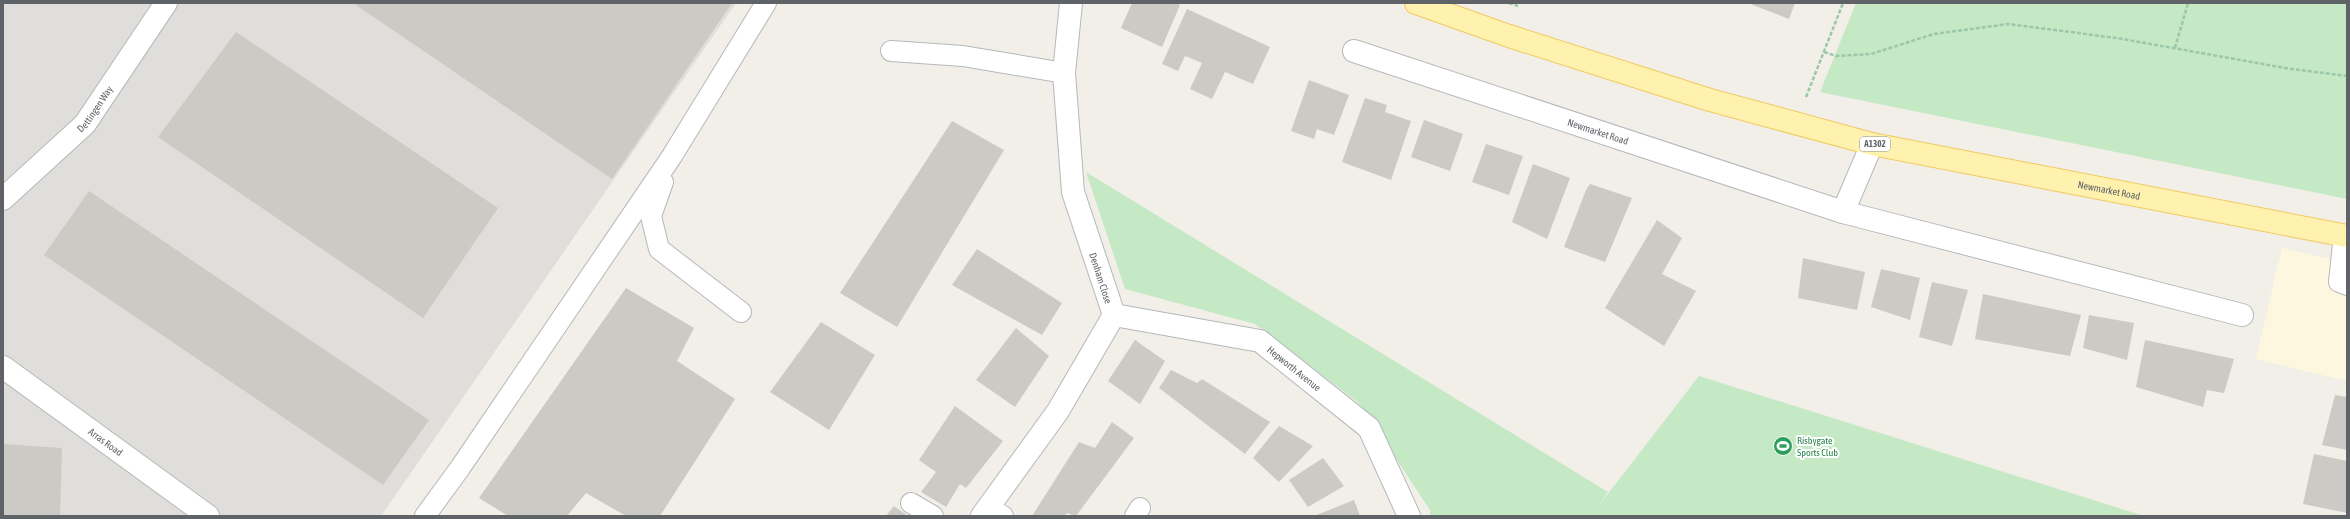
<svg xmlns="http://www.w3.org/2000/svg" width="2350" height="519" font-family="'Asap Condensed',sans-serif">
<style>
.commercial{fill:#fef7e0}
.industrial{fill:#e0deda}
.green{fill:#c5e8c5}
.building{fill:#cccac5}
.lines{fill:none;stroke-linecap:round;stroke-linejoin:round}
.lane-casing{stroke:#b5b8bc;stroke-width:22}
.street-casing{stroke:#b5b8bc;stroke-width:24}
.primary-casing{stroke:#f2c960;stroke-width:24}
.path{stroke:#9cc7a9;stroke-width:2.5;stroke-dasharray:4 2;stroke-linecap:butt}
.lane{stroke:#fff;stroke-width:20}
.street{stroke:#fff;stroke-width:22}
.primary{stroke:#fff2af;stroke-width:22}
.labels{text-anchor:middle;stroke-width:4;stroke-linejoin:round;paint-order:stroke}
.shield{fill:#fff;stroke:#8f9295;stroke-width:1}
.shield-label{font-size:9px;font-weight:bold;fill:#5f6368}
.street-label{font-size:10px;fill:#5f6368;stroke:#fff}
.leisure-label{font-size:10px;fill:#27864d;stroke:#fff;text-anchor:start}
</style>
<rect width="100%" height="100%" fill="#f1efe8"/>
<!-- commercial -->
<path class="commercial" d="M2282 248 2347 263V381L2256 359Z"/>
<!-- industrial -->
<path class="industrial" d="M3 3H736L381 516H3Z"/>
<!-- green -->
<g class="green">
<path d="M1856 3H2347V199L1820 92Z"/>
<path d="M1086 172 1608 492 1597 508 1699 376 2144 516H1430V510L1359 403 1255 324 1125 289Z"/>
</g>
<!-- building -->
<g class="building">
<path d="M353 3H732L612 179Z"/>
<path d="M1132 3H1176L1180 5 1162 47 1121 28Z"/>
<path d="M1748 3H1795L1789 19Z"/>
<path d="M1187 9 1270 47 1253 84 1225 72 1212 99 1190 89 1202 63 1185 56 1178 71 1162 64Z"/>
<path d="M236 32 498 208 423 318 158 137Z"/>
<path d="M1309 80 1349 95 1334 135 1317 129 1314 139 1291 131Z"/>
<path d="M1365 98 1387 105 1385 112 1411 121 1391 180 1342 162Z"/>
<path d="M1424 120 1463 134 1450 171 1411 157Z"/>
<path d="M952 121 1004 150 897 327 840 293Z"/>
<path d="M1486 144 1523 156 1509 195 1472 182Z"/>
<path d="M1533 164 1570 178 1547 239 1512 222Z"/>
<path d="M1590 184 1632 198 1605 262 1564 247 1586 190Z"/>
<path d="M89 191 429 420 383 485 44 255Z"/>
<path d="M1657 220 1682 238 1662 274 1696 291 1664 346 1605 308Z"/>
<path d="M977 249 1062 303 1042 335 952 285Z"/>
<path d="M1803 258 1865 272 1857 310 1798 298Z"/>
<path d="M1881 269 1920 278 1910 320 1871 307Z"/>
<path d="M1932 282 1968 290 1952 346 1919 337Z"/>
<path d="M626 288 694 328 677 361 735 399 660 516H626L586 493 567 516H508L479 498Z"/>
<path d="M1983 294 2081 315 2070 356 1975 339Z"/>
<path d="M2089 315 2134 323 2127 360 2083 348Z"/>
<path d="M821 322 875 355 829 430 770 392Z"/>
<path d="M1016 328 1049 356 1015 407 976 380Z"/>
<path d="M1135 340 1165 361 1140 404 1108 381Z"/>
<path d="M2145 340 2234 359 2224 393 2207 390 2203 407 2136 387Z"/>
<path d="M1171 370 1197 383 1202 379 1270 422 1245 454 1159 388Z"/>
<path d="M2335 395 2347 397V450L2322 445Z"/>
<path d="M955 406 1003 441 966 488 960 484 946 507 921 492 936 472 919 460Z"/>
<path d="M1112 422 1134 438 1076 516 1067 513 1064 516H1032L1079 442 1095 448Z"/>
<path d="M1279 426 1313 446 1279 482 1253 458Z"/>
<path d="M3 444 62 448 60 516H3Z"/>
<path d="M2314 454 2347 461V513L2303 504Z"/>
<path d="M1323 458 1344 486 1308 507 1289 480Z"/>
<path d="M1354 500 1360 516H1314Z"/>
<path d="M894 506 908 516H886Z"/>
</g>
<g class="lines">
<defs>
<g id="lane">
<path d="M891 51 963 56 1064 73"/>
<path d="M663 182 651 216 659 249 741 312"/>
<path d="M2344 235 2339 282 2347 285"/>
<path d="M911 503 933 516"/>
<path d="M989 508 1003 516"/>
<path d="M425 516 460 468 672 156 766 3"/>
<path d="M1135 516 1140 508"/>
</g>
<g id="street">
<path id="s1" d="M1354 51 1843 212 2242 315"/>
<path id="s2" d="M3 199 85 124 166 3"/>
<path d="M1843 212 1872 144"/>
<path id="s3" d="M1114 315 1260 341 1369 428 1409 516"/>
<path id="s4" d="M3 367 208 516"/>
<path d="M982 516 1058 411 1114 315 1073 192 1064 73 1071 3"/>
</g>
<g id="primary">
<path id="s5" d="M1416 3 1509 36 1710 100 1872 144 2347 236"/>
</g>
</defs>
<!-- lane casing -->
<use href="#lane" class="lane-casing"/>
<!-- street casing -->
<use href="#street" class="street-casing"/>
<!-- primary casing -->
<use href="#primary" class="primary-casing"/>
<!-- path -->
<g class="path">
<path d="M1509 3 1518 6"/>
<path d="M2175 48 2188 3"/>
<path d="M1824 52 1836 56 1871 54 1934 34 2008 24 2117 38 2285 68 2347 76"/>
<path d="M1806 97 1843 3"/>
</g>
<!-- lane -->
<use href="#lane" class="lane"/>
<!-- street -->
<use href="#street" class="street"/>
<!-- primary -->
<use href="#primary" class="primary"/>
</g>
<!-- icons -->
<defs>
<symbol id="stadium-disc" viewBox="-11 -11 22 22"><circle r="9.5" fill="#2e9e5b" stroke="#fff"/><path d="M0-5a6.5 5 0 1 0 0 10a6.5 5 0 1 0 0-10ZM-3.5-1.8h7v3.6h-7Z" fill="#fff"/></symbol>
</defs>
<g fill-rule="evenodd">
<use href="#stadium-disc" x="1772" y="435" width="22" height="22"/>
</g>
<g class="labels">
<!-- shield labels -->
<rect class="shield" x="1860" y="137" width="30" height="14" rx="3"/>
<g class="shield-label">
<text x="1875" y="147">A1302</text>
</g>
<!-- street labels -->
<g class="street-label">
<text dy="4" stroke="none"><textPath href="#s2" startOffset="129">Dettingen Way</textPath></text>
<text dy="4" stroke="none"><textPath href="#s1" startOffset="257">Newmarket Road</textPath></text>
<text dy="4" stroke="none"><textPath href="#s5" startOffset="719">Newmarket Road</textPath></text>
<text transform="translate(1101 278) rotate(72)" y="4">Denham Close</text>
<text dy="4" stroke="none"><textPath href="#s3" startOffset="192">Hepworth Avenue</textPath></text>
<text dy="4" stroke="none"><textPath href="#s4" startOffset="127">Arras Road</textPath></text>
</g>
<!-- leisure labels -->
<g class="leisure-label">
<text x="1797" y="444">Risbygate<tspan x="1797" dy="12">Sports Club</tspan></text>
</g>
</g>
<!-- border -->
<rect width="2350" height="519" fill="none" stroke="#5f6368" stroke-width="8"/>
</svg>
